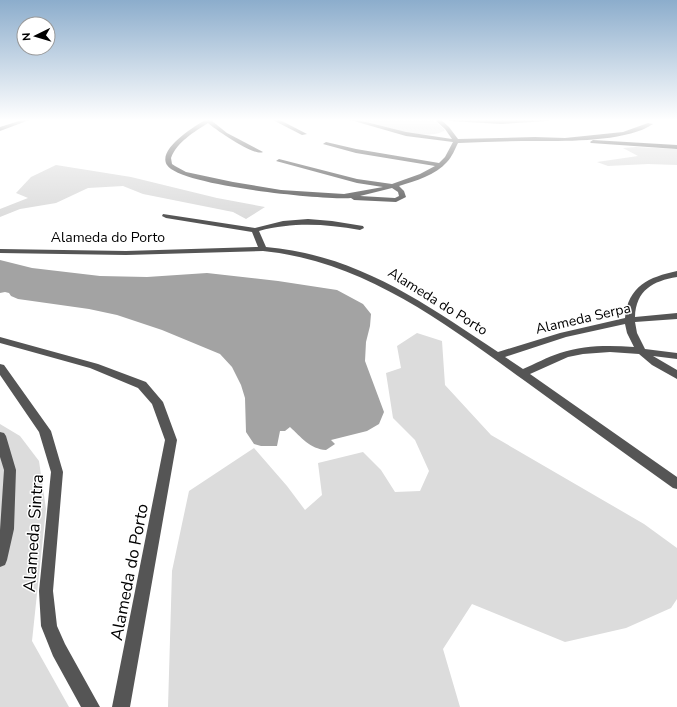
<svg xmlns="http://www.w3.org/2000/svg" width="677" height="707" font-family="'Nunito Sans',sans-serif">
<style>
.green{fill:#dcdcdc}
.water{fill:#a3a3a3}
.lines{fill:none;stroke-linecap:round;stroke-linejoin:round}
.minor{fill:#555;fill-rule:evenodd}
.labels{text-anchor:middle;stroke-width:3;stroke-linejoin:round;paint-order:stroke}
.street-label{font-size:14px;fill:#000;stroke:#fff}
.near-street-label{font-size:17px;fill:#000;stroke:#fff}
</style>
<rect width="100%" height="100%" fill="#fff"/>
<!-- green -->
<g class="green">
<path d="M355 119H432L445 130C429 143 373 125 355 119Z"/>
<path d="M636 147 677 149V165L648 164 608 166 597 162 638 156 623 148Z"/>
<path d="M56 165 131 177 217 198 265 207 246 219 233 212 143 194 123 186 88 188 56 203 20 209 0 217V209L28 198 16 193 31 177Z"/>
<path d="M417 333 442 341 445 385 491 435 644 524 677 548V599L671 608 626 628 565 642 472 604 443 649 460 707H168L172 571 189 491 254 448 287 486 305 510 322 495 318 463 363 452 381 470 395 492 420 491 429 471 415 440 393 418 386 373 401 368 397 346Z"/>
<path d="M0 424 20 436 39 461 46 509 32 641 69 707H0Z"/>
</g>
<!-- water -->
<path class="water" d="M0 260 32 268 100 276 147 277 207 273 278 281 337 290 363 304 371 314 370 326 366 342 365 361 384 412 379 424 367 431 331 440 335 444 326 450C310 449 301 437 290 427L285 431H280L277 446H261L254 444 246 432 245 398 241 385 232 367 220 354 162 330 117 315 89 309 18 299 11 296 9 293 5 292 0 293Z"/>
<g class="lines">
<!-- minor -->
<g class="minor">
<path d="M25 119H32L0 131V127Z"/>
<path d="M205 119H214L212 121 227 133 263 152C255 157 216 130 208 123 194 132 177 142 171 158L172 164 175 166 186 172 233 182 281 190 344 194 383 187 357 183 276 161 279 159 357 179 392 184 420 174 435 166 356 153 323 144 326 142 356 149 439 163 445 157 453 142 406 136 347 119H354L406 132 452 139 445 129 434 119H440L449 127 458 139 535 137 565 138 623 132 648 123 653 124C627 142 566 141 535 141 509 141 484 142 458 143 455 149 452 157 447 162 436 175 415 181 399 186L404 191 406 197 396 202 354 200 351 198C324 200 180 186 167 165 157 149 194 127 205 120ZM392 188 398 192 399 196 395 198 360 196Z"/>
<path d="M271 119H278L307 134 302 135Z"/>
<path d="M447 119 501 120 550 119 547 121 501 124 450 121Z"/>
<path d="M593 140 677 145V149L591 143 590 142Z"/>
<path d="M163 214 255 228 283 221 308 219 332 221 363 226 364 228 360 230C325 224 294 222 259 231L266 247C358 255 424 303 498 352L560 333 625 318C628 286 649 277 677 271V277C653 281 636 290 635 317L677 313V319L635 322 637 333 645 349 677 353V359L653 356 677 370V379L652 365 639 354 610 352 583 354 568 357 530 374 677 477V489L673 488C623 452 574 417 525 381 446 324 364 261 263 251L126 255 0 253V249L126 251 258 247 252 232 166 218 162 216ZM625 324 627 333 634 347C609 345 584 345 560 353 547 357 535 364 523 369L505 357 566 337Z"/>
<path d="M0 337 98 364 146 382 163 402 177 440 130 707H112L165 440 152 404 138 388 90 368 0 343Z"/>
<path d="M0 364 4 365 51 431 63 472 53 591 57 626 65 644 100 707H81L53 656 41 626 39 591 51 472 39 432 0 375Z"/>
<path d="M0 432 4 433 6 436 16 470 14 529 7 560 5 565 0 567V530L4 470 0 457Z"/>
</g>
</g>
<!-- sky -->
<linearGradient id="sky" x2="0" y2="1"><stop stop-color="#8cadcc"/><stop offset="0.55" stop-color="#fff"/><stop offset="1" stop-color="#fff" stop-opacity="0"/></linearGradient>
<rect width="677" height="218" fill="url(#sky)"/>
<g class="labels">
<!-- street labels -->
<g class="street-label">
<text x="108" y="242">Alameda do Porto</text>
<text transform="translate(438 301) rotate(32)" y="5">Alameda do Porto</text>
<text transform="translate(583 318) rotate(-13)" y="5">Alameda Serpa</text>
</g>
<!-- near-street labels -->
<g class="near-street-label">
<text transform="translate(33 533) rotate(-86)" y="6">Alameda Sintra</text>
<text transform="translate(129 572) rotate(-79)" y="6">Alameda do Porto</text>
</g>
</g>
<!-- north arrow -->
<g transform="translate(36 36) rotate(265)"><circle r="19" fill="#ffffff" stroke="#999999"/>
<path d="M0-3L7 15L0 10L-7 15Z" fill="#000000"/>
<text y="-6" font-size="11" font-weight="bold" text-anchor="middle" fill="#000000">N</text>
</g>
</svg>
